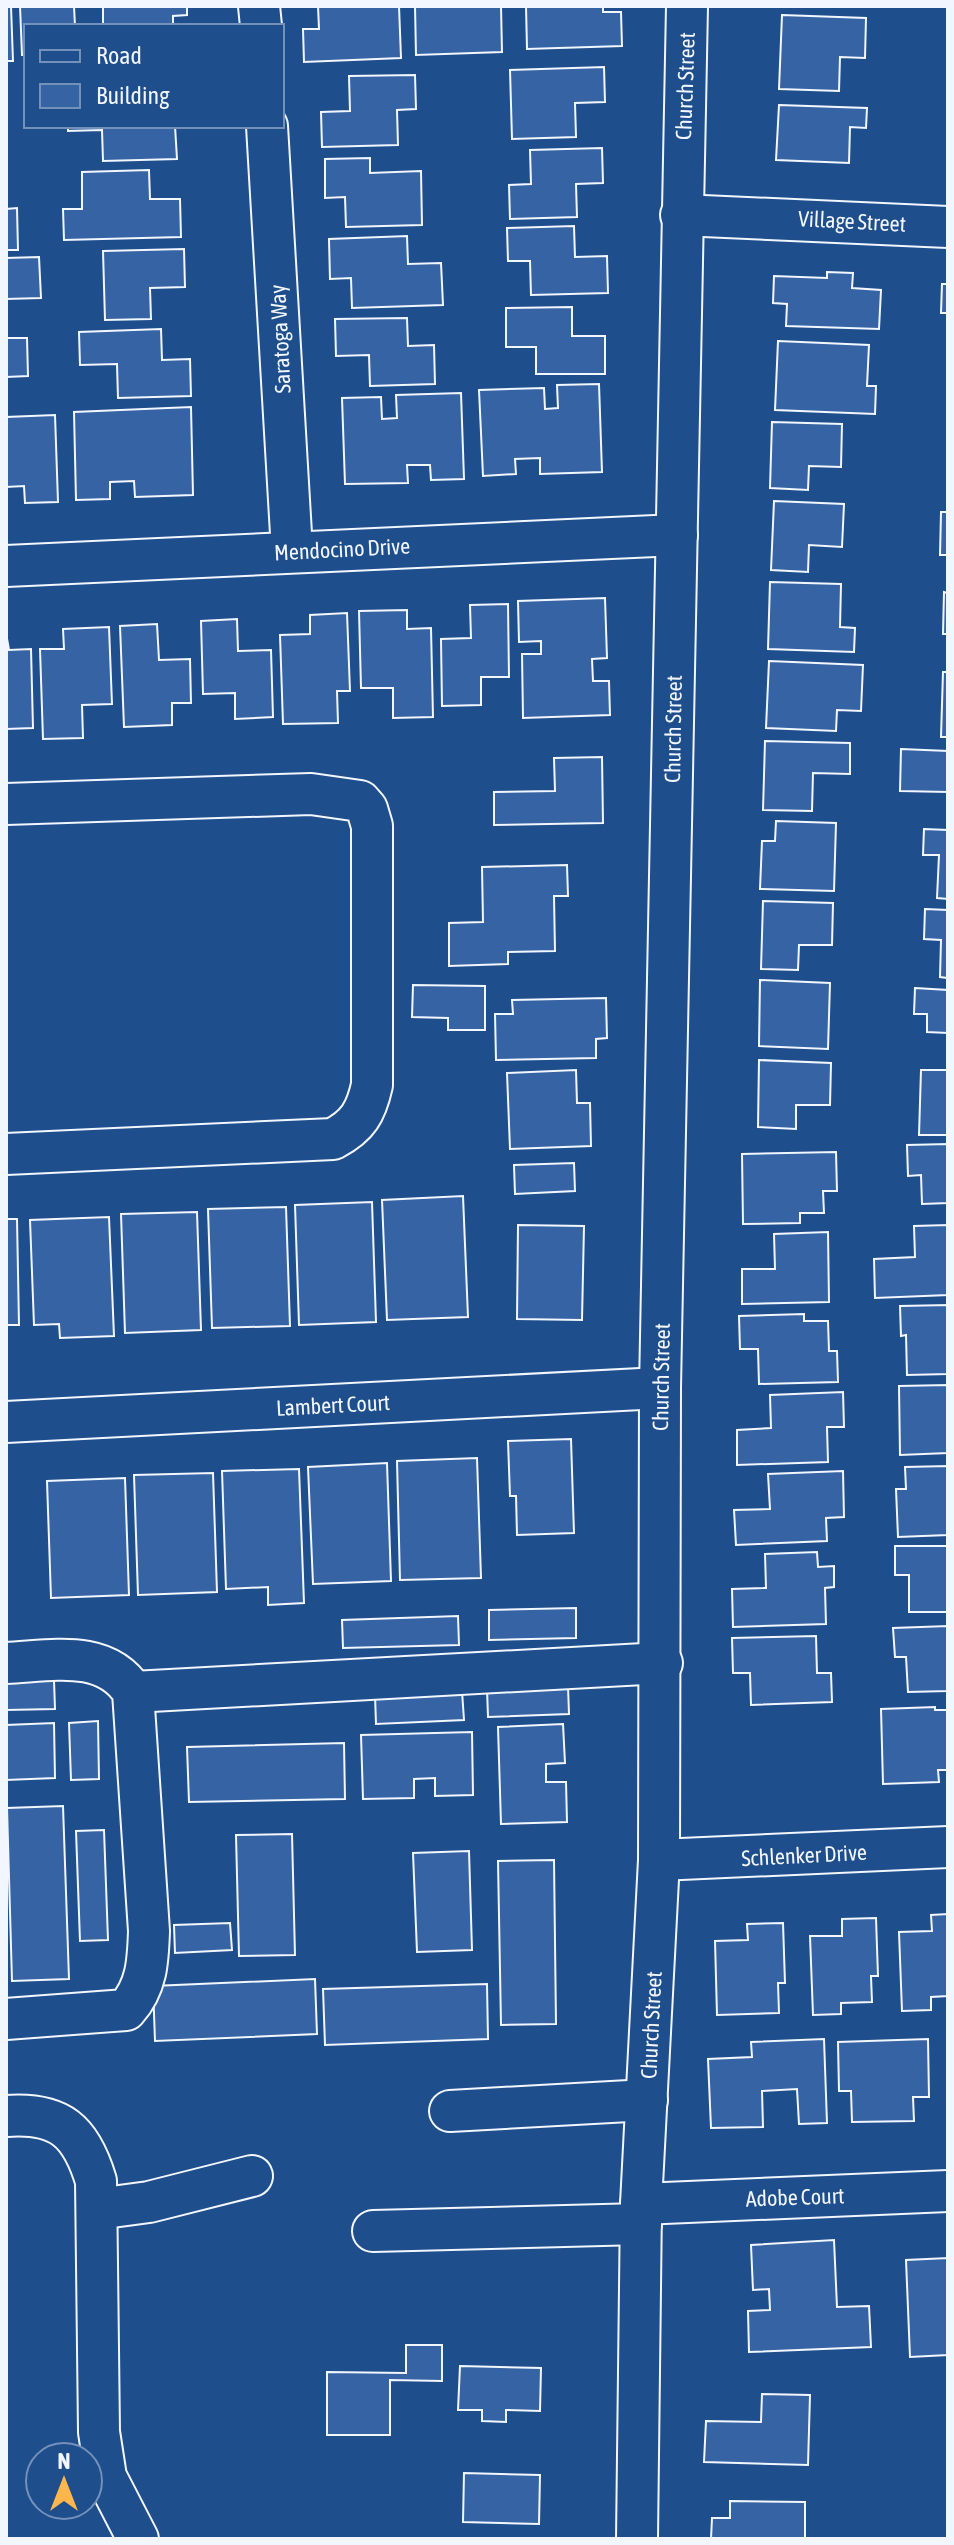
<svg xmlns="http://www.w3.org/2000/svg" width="954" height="2545" font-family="'Asap Condensed',sans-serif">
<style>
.building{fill:#3563a3;stroke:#f2f6ff;stroke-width:2}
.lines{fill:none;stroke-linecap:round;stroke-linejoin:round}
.minor-casing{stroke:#f2f6ff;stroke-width:44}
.minor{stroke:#1f4e8c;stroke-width:40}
.labels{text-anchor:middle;stroke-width:6;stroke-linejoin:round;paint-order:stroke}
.street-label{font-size:22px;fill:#f2f6ff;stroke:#1f4e8c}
</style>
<rect width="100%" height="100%" fill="#1f4e8c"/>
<!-- building -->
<g class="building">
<path d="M6 6H11L13 61H6Z"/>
<path d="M20 6H74L75 26H26V55H22Z"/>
<path d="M103 6H187V15L173 16V26H103Z"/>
<path d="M318 6H399L401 58 304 62 303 29H319Z"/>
<path d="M415 6H501L502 52 416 55Z"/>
<path d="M526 6H603V12H621L622 46 527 49Z"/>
<path d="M782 15 866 18 865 58 840 57 839 91 779 89Z"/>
<path d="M604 67 605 102 575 103 576 137 512 139 510 70Z"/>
<path d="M415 75 416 109 397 110 398 145 322 147 321 112 350 111 349 76Z"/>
<path d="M779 105 867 108 866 128 850 127 849 163 776 160Z"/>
<path d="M68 126H175L177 159 103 161 102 130 68 131Z"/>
<path d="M602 148 603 183 576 184 577 217 510 219 509 185 531 184 530 150Z"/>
<path d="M370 158V173L421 171 422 225 346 227 345 197 325 198V159Z"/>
<path d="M149 170 150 199H180L181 237 64 240 63 209H82V172Z"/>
<path d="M17 208 18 250H6V209Z"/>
<path d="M574 226 575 257 607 256 608 293 531 295 530 261H508L507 228Z"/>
<path d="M407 236 408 264 441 263 443 305 352 308 351 278 330 279 329 239Z"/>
<path d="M184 249 185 287 150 288 151 319 105 320 103 251Z"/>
<path d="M39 257 41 298 6 299V258Z"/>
<path d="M827 272 853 273 852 288 881 290 879 329 786 326 787 304 773 303 774 276 827 278Z"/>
<path d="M942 284H948V313H941Z"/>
<path d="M572 307V336H605V374H536V347H506V308Z"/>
<path d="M407 318 408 346 434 345 435 384 370 386 369 355 336 356 335 319Z"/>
<path d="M161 329 162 360 190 359 191 396 118 398 117 364 80 365 79 332Z"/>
<path d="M6 338H27L28 376 6 377Z"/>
<path d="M778 341 869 345 867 386H876L875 414 775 410Z"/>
<path d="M599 384 602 472 540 474V458L515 459 516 474 483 476 479 390 544 388 545 409 558 408 557 385Z"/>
<path d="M461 393 464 479 431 480 430 465H407L408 483 345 484 342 398 381 397 382 419 397 418 396 395Z"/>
<path d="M191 407 193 495 135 497 134 481 110 482V499L76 500 74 412Z"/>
<path d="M55 415 58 502 25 503 24 486 6 487V417Z"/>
<path d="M772 422 842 424 841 467 809 466 808 490 770 488Z"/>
<path d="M774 501 844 504 842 547 809 545 808 572 771 570Z"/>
<path d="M941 512H948V555H940Z"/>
<path d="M770 582 841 584 840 627 855 628 854 652 768 649Z"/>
<path d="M944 592 948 593V634H943Z"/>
<path d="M605 598 607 658 592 659 593 681H609L610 715 523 718 522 654H541V641L519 642 518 601Z"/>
<path d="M508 604 509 677H481V705L442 706 441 639 471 638 470 605Z"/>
<path d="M407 610V629L431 628 433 717 393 718V688H361L359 611Z"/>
<path d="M347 613 350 691H337L338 723 283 724 280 635 310 634V615Z"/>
<path d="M237 619 238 651 271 650 273 717 235 719V693L203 694 201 621Z"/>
<path d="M157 624 159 660 190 659 191 703H172V725L124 727 120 626Z"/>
<path d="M109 627 112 704 82 705 83 738 43 739 40 649H64L63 629Z"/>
<path d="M6 633 9 650 31 649 33 728 6 729Z"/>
<path d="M769 661 863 665 861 711 837 710 836 731 766 728Z"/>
<path d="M943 672H948V737H941Z"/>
<path d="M765 741 850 743V774L813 773 812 811 763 810Z"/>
<path d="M901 749 948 751V792L900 791Z"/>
<path d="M602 757 603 823 494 825V792L555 791 554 758Z"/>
<path d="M776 821 836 823 834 891 760 889 762 841H775Z"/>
<path d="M924 829 948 830V899L937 898 939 855H923Z"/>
<path d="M567 865 568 896H554L555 951 508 952V964L449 966V923L483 922 482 867Z"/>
<path d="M763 901 833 903 832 945H799L798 970 761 969Z"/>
<path d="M925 909 948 910V978L940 977 941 940 924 939Z"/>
<path d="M760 980 830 983 828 1049 759 1046Z"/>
<path d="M413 985 485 986V1030H448V1018L412 1017Z"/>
<path d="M915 988 948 990V1033L927 1032V1014H914Z"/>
<path d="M606 998 607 1038 596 1039V1058L496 1060 495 1014H513L512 1000Z"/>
<path d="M759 1060 831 1063 830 1105H796V1129L758 1127Z"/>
<path d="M576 1070 577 1103H590L591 1146 510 1149 507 1073Z"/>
<path d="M921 1070H948V1135H919Z"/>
<path d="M948 1144V1203L922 1204 921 1175 908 1176 907 1145Z"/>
<path d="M836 1152 837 1191H823L824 1213H800V1223L743 1224 742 1154Z"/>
<path d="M574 1163 575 1191 515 1194 514 1165Z"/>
<path d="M463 1196 468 1317 387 1320 382 1200Z"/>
<path d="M372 1202 376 1322 299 1325 295 1205Z"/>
<path d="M286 1207 290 1326 212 1328 208 1209Z"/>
<path d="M197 1212 201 1330 125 1333 121 1214Z"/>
<path d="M109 1217 114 1336 60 1338 59 1324 34 1325 30 1220Z"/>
<path d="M6 1219H17L19 1325H6Z"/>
<path d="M518 1225 584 1226 582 1320 517 1319Z"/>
<path d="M948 1225V1295L875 1298 874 1259 915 1257 914 1226Z"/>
<path d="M828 1232 829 1302 742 1304V1269H775L774 1234Z"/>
<path d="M948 1305V1374L907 1375 906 1335 901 1336 900 1306Z"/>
<path d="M804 1314V1321H828L829 1351H837L838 1382 759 1384 758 1349H740L739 1316Z"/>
<path d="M948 1385V1453L900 1455 899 1386Z"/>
<path d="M843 1392 844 1427H827L828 1462 737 1465V1430L771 1428 770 1395Z"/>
<path d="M571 1439 574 1533 517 1535 516 1496H510L508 1441Z"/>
<path d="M477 1458 481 1578 400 1580 397 1461Z"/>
<path d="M387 1463 391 1581 313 1584 308 1467Z"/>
<path d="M948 1466V1535L898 1537 896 1489H906L905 1467Z"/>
<path d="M299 1469 304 1603 268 1605V1587L226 1589 222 1471Z"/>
<path d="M843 1471 844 1517 826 1518 827 1541 736 1545 734 1510 770 1509 768 1474Z"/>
<path d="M213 1473 217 1592 138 1595 134 1475Z"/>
<path d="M125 1478 129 1595 51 1598 47 1481Z"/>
<path d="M895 1546H948V1612H909V1575H895Z"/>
<path d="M817 1552 818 1567 834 1566V1587L825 1588 826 1624 733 1627 732 1589 766 1588 765 1554Z"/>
<path d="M576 1608V1638L489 1640V1610Z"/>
<path d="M458 1616 459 1645 343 1648 342 1620Z"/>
<path d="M948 1626V1691L908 1692 906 1657H895L893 1628Z"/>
<path d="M816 1636 817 1673H831L832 1702 751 1705 750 1673H733L732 1638Z"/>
<path d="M54 1680 55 1709 6 1710V1682Z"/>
<path d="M568 1686 569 1714 488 1717 487 1689Z"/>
<path d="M462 1691 464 1720 376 1724 375 1695Z"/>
<path d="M935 1707V1710H948V1770H938L939 1782 883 1784 881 1709Z"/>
<path d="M98 1721 99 1779 71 1780 69 1723Z"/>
<path d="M54 1723 55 1778 6 1780V1725Z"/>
<path d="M563 1724 565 1763 546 1764V1782H566L567 1822 501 1824 498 1727Z"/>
<path d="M472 1732 473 1795 435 1796V1778L414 1779V1798L363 1799 361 1735Z"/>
<path d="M344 1743 345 1799 189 1802 187 1747Z"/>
<path d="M63 1806 69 1979 12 1981 7 1808Z"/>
<path d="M104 1830 108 1940 80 1941 76 1831Z"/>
<path d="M292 1834 295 1955 239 1956 236 1835Z"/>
<path d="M469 1851 472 1950 417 1952 413 1853Z"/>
<path d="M554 1860 556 2024 501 2025 498 1861Z"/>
<path d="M948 1914V1996L931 1997V2010L902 2011 899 1932 932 1931 931 1915Z"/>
<path d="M876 1918 878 1976H871L872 2002 841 2003V2014L813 2015 810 1936H842V1919Z"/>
<path d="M230 1923 232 1950 175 1953 174 1925Z"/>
<path d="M783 1923 785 1983H778L779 2013 717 2015 715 1941 748 1940 747 1924Z"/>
<path d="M315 1979 317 2034 155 2041 153 1986Z"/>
<path d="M487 1984 488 2039 325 2045 323 1989Z"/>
<path d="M824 2039 827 2123 799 2124 797 2089 762 2091 763 2127 711 2128 708 2059 752 2057 751 2042Z"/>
<path d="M928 2039 929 2097H913L914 2121 852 2122 851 2091H839L838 2042Z"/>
<path d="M834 2240 837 2307 869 2306 871 2347 749 2352 748 2311 770 2310 769 2289 753 2290 751 2245Z"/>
<path d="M948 2258V2355L910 2357 906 2260Z"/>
<path d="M406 2345H442V2381L390 2380V2435H327V2372L406 2373Z"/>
<path d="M460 2366 541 2368 540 2411 506 2410V2422L482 2421V2410H458Z"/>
<path d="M762 2394 810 2395 808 2465 704 2462 706 2421 761 2422Z"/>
<path d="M464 2473 540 2475 539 2524 463 2522Z"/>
<path d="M730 2501 805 2502V2539H711L712 2518H730Z"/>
</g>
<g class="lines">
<defs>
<g id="minor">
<path d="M259 6 261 26"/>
<path d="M267 126 292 551"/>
<path d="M681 215 948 227"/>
<path d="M6 566 677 535"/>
<path d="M6 804 311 794 360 801 367 809 372 826V1085C366 1112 358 1126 333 1139L6 1154"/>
<path d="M6 1422 660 1388"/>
<path d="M6 1663C51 1661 105 1648 133 1692L149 1931C148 1961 147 1987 126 2010L6 2019"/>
<path d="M133 1692 662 1663"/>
<path d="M659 1860 948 1847"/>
<path d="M450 2111 647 2100"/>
<path d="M6 2116C60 2112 81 2131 96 2181L99 2432 106 2477 138 2539"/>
<path d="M641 2204 948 2191"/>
<path d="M97 2209 149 2202 252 2176"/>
<path d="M373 2231 641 2224"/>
<path d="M637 2539 641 2204 659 1860 660 1388 687 6"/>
</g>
</defs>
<!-- minor casing -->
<use href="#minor" class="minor-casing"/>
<!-- minor -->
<use href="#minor" class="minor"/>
</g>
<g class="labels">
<!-- street labels -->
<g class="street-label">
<text transform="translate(685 86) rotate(-88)" y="8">Church Street</text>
<text transform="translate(852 221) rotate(3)" y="8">Village Street</text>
<text transform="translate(280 339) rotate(-93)" y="8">Saratoga Way</text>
<text transform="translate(342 549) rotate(-3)" y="8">Mendocino Drive</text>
<text transform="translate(673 729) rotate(-89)" y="8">Church Street</text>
<text transform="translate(661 1377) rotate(-89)" y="8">Church Street</text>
<text transform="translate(333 1405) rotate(-3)" y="8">Lambert Court</text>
<text transform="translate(804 1855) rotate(-3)" y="8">Schlenker Drive</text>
<text transform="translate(651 2025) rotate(-87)" y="8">Church Street</text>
<text transform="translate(795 2197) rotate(-2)" y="8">Adobe Court</text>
</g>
</g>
<!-- border -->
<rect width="954" height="2545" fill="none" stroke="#f2f6ff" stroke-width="16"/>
<!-- legend -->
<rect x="24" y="24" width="260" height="104" fill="#1f4e8c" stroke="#7391ba" stroke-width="2"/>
<rect x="40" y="50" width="40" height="12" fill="#1f4e8c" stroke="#7391ba" stroke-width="2"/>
<text x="96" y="64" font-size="24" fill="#f2f6ff">Road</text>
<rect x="40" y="84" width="40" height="24" fill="#3563a3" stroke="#7391ba" stroke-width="2"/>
<text x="96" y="104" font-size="24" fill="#f2f6ff">Building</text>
<!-- north arrow -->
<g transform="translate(64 2481)"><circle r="38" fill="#1f4e8c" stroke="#7391ba" stroke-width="2"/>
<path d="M0-6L14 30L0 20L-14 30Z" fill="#ffb74d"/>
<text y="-12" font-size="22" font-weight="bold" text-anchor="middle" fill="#f2f6ff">N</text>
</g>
</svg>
